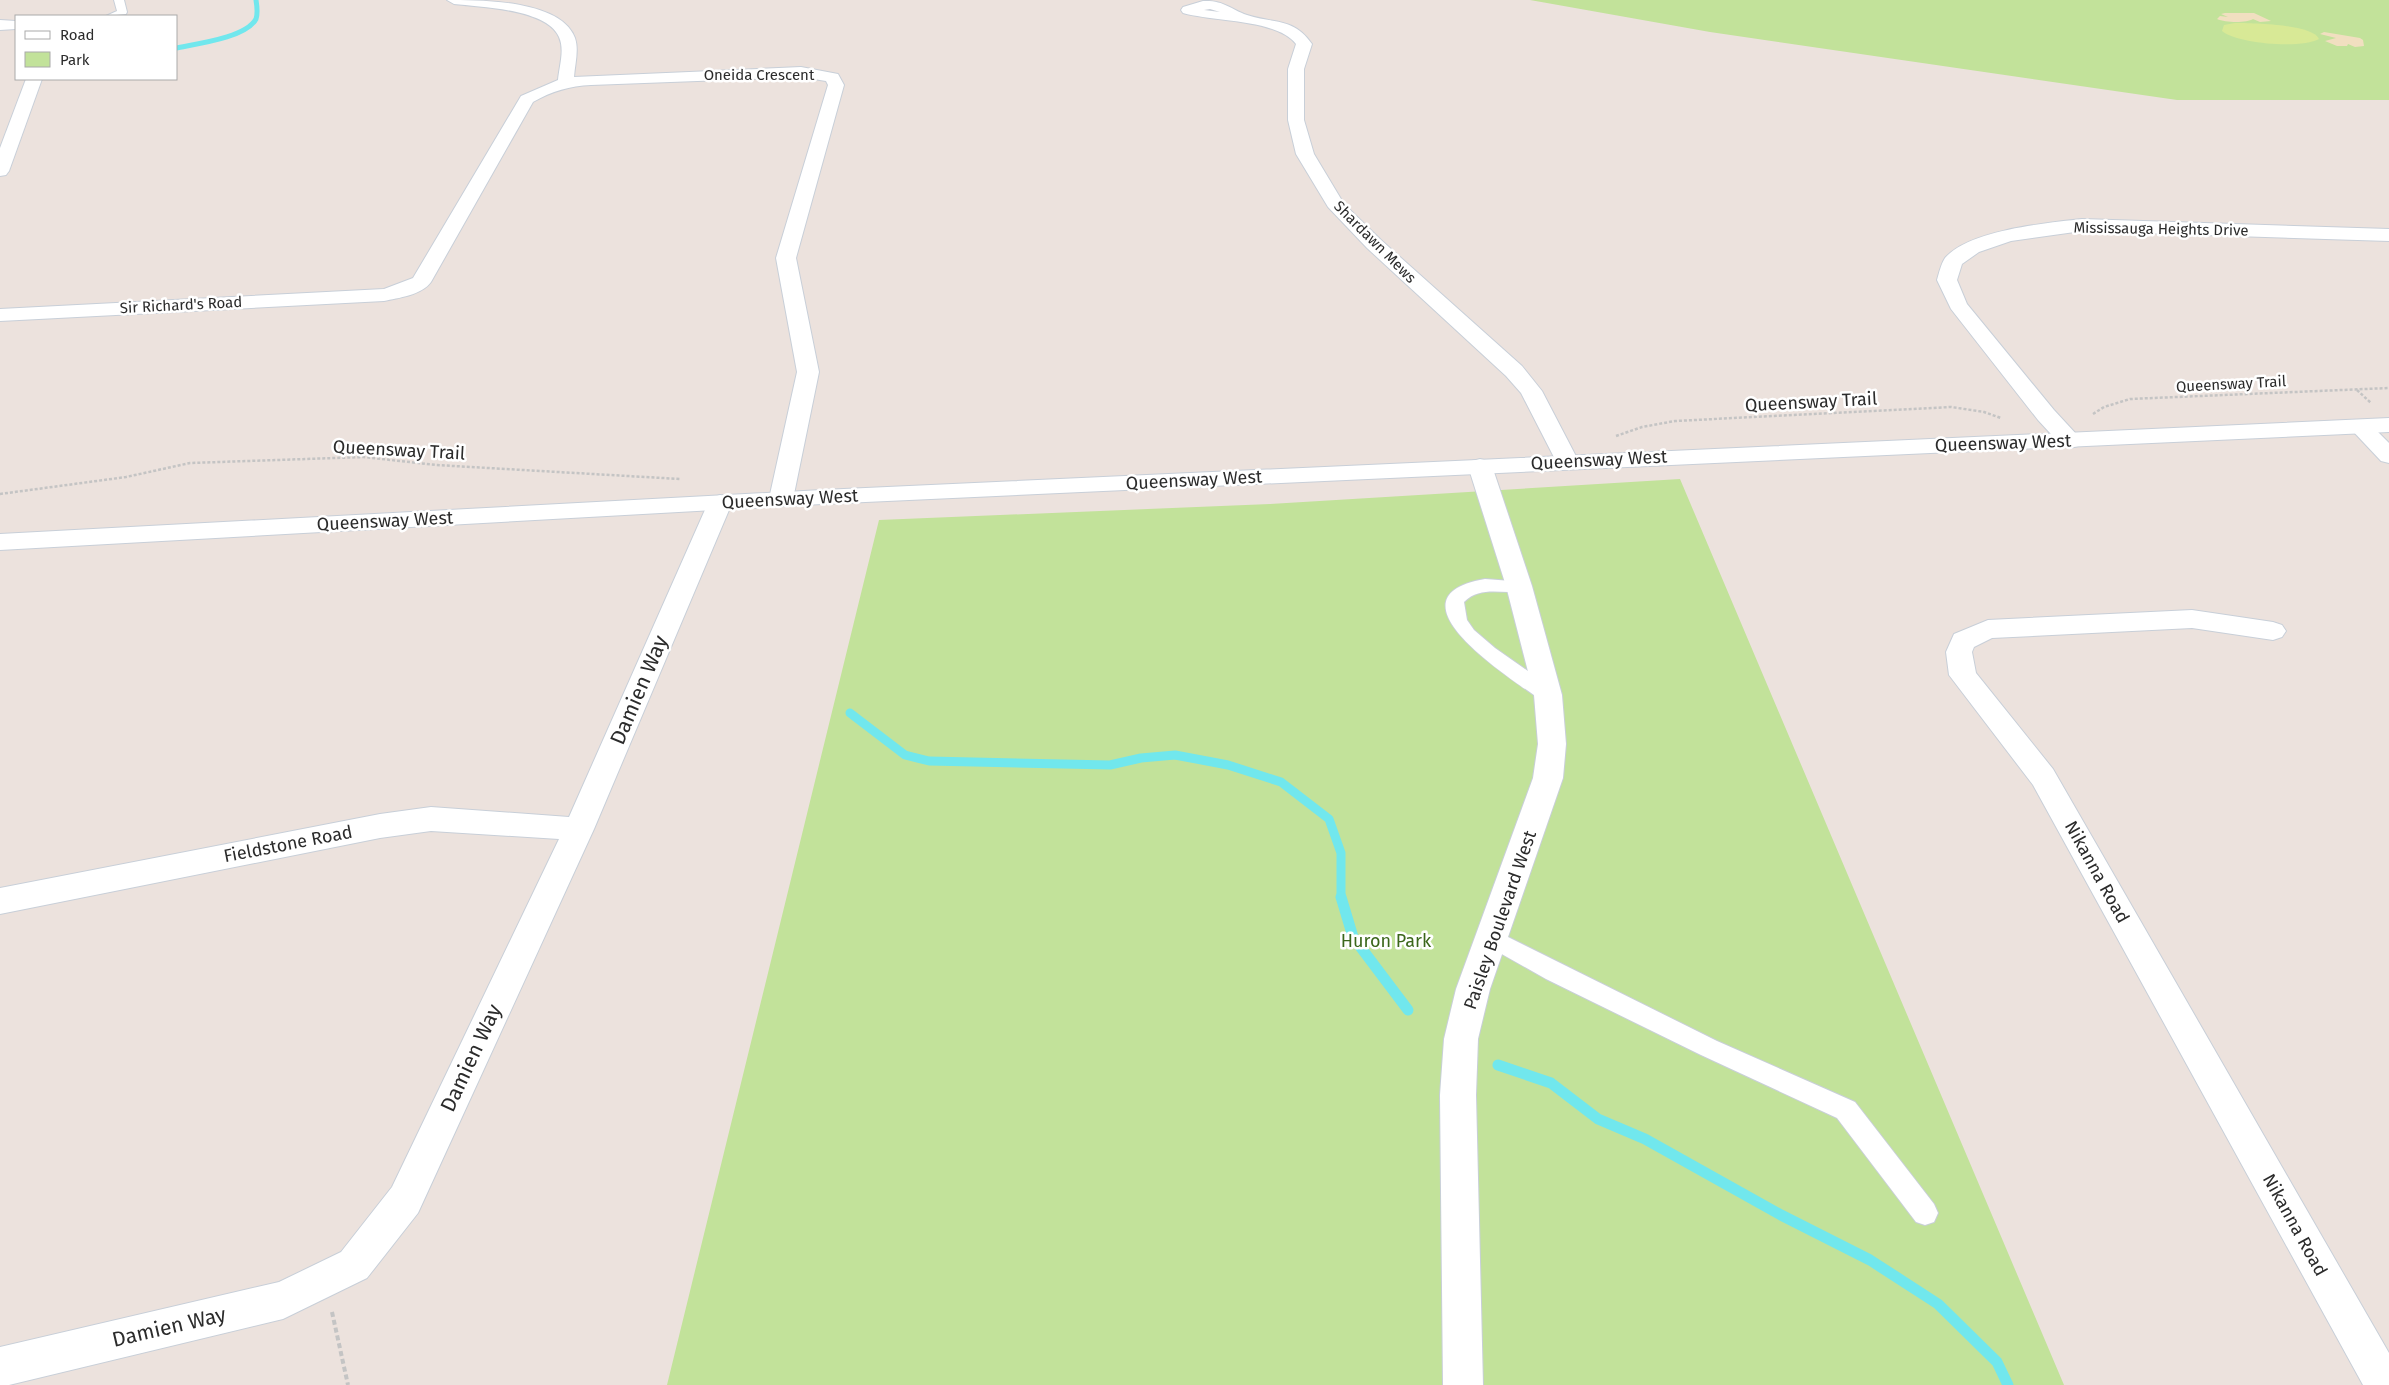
<svg xmlns="http://www.w3.org/2000/svg" width="2389" height="1385" font-family="'Fira Sans',sans-serif">
<style>
.green{fill:#c2e29a}
.sand{fill:#f1dfc0}
.pitch{fill:#d8e996}
.lines{fill:none;stroke-linecap:round;stroke-linejoin:round}
.stream-far2{stroke:#71e7ed;stroke-width:5}
.stream-far1{stroke:#71e7ed;stroke-width:9}
.stream{stroke:#71e7ed;stroke-width:11}
.lane-casing{stroke:#c8cfd8;stroke-width:2}
.street-casing{stroke:#c8cfd8;stroke-width:2}
.secondary-casing{stroke:#c8cfd8;stroke-width:2}
.path-far1{stroke:#c4c4c4;stroke-width:2.5;stroke-dasharray:3 2;stroke-linecap:butt}
.path{stroke:#c4c4c4;stroke-width:4;stroke-dasharray:5 3;stroke-linecap:butt}
.lane{fill:#fff;fill-rule:evenodd}
.street{fill:#fff;fill-rule:evenodd}
.secondary{fill:#fff;fill-rule:evenodd}
.labels{text-anchor:middle;stroke-width:5;stroke-linejoin:round;paint-order:stroke}
.far-street-label{font-size:15px;fill:#2b2b2b;stroke:#fff}
.street-label{font-size:18px;fill:#2b2b2b;stroke:#fff}
.park-label{font-size:18px;fill:#3b671b;stroke:#fff}
.near-street-label{font-size:21px;fill:#2b2b2b;stroke:#fff}
</style>
<rect width="100%" height="100%" fill="#ece2dd"/>
<!-- green -->
<g class="green">
<path d="M1530 0H2389V100H2177L1710 32Z"/>
<path d="M1680 479 2064 1385H667L879 520 1270 504Z"/>
</g>
<!-- sand -->
<g class="sand">
<path d="M2225 13H2254L2271 21 2260 22 2253 19C2247 23 2226 23 2217 19L2220 16 2228 17 2221 14Z"/>
<path d="M2324 32 2360 38 2363 40 2364 46 2355 47 2348 44 2347 46H2337L2325 41 2336 38 2320 34Z"/>
</g>
<!-- pitch -->
<path class="pitch" d="M2235 23C2251 23 2312 24 2319 39 2302 49 2237 44 2222 31L2224 25Z"/>
<g class="lines">
<!-- stream-far2 -->
<path class="stream-far2" d="M176 48C195 44 246 38 256 19 258 13 257 6 256 0"/>
<!-- stream-far1 -->
<path class="stream-far1" d="M850 713 905 755 929 761 1110 765 1141 758 1175 755 1228 765 1281 782 1329 819 1341 853V898"/>
<!-- stream -->
<g class="stream">
<path d="M1341 897 1353 937 1408 1010"/>
<path d="M1498 1065 1551 1083 1598 1119 1645 1139 1781 1215 1870 1260 1938 1304 1997 1362 2008 1385"/>
</g>
<defs>
<g id="lane">
<path d="M114 0H124L127 12 126 14 106 16 117 11Z"/>
<path d="M1485 579 1525 582 1528 586 1525 590C1504 596 1482 584 1464 602L1467 620 1474 630 1495 648 1555 690 1557 695 1555 700 1548 702 1541 700C1512 679 1381 597 1485 579Z"/>
<path d="M1492 929 1717 1041 1855 1102 1934 1204 1938 1213 1934 1222 1925 1225 1916 1222 1837 1118 1701 1055 1546 979 1484 944 1481 938 1484 932Z"/>
</g>
<g id="street">
<path d="M447 0C481 0 561 0 575 38 579 50 575 64 574 77L801 67 838 74 844 85 796 258 819 372 793 499 789 504 781 506 773 504 769 499 797 372 776 258 828 85 826 81 801 77 591 85C570 86 552 91 533 102L431 282C422 295 398 298 384 301L0 321V309L384 289 413 278 521 96 558 80C559 67 565 50 559 37 547 9 481 7 454 4Z"/>
<path d="M1203 1C1224 0 1230 9 1247 15 1274 24 1293 17 1312 44L1304 69V120L1314 154 1344 204 1381 240 1522 366 1542 391 1579 462 1575 467 1567 469 1559 467 1521 393 1506 376 1367 248 1328 207 1296 154 1288 120V69L1296 44C1277 19 1214 22 1183 13L1181 10 1183 7ZM1210 9 1220 12 1204 10Z"/>
<path d="M0 20 16 21V29L0 30Z"/>
<path d="M26 79H42L9 171 6 175 0 176V148Z"/>
<path d="M2082 219 2389 229V241L2082 231 2011 241 1979 252 1962 264 1957 280 1967 304 2054 410 2078 436 2081 441 2078 446 2070 448 2062 446 2038 420 1951 309 1937 280C1939 273 1941 264 1945 258 1969 230 2047 223 2082 219Z"/>
<path d="M2360 420 2368 422 2389 443V463L2381 461 2349 427 2352 422Z"/>
<path d="M1480 459 1488 461 1492 466 1532 586 1562 695 1566 744 1563 778 1490 989 1478 1039 1476 1095 1483 1385H1443L1440 1095 1444 1039 1456 989 1533 778 1538 744 1534 695 1506 586 1468 466 1472 461Z"/>
<path d="M720 495 728 498 732 503 594 829 418 1213 367 1278 283 1319 9 1385H0V1347L279 1282 341 1252 392 1187 559 839 431 831 380 838 0 914V888L380 814 431 807 569 817 708 503 712 498Z"/>
<path d="M2192 610 2273 622 2282 625 2286 631 2282 637 2273 640 2192 628 1992 638 1974 647 1972 652 1976 673 2053 769 2389 1353V1385H2363L2033 785 1949 675 1946 652 1954 634 1988 620Z"/>
</g>
<path id="secondary" d="M2389 418V432L822 504 0 550V534L822 490Z"/>
</defs>
<!-- lane casing -->
<use href="#lane" class="lane-casing"/>
<!-- street casing -->
<use href="#street" class="street-casing"/>
<!-- secondary casing -->
<use href="#secondary" class="secondary-casing"/>
<!-- path-far1 -->
<g class="path-far1">
<path d="M2357 390 2371 403"/>
<path d="M2093 414 2104 407 2130 399 2389 388"/>
<path d="M1616 436 1642 427 1675 421 1951 407 1984 412 2001 418"/>
<path d="M0 494 126 477 190 463 364 457 436 465 680 479"/>
</g>
<!-- path -->
<path class="path" d="M332 1312 348 1385"/>
<!-- lane -->
<use href="#lane" class="lane"/>
<!-- street -->
<use href="#street" class="street"/>
<!-- secondary -->
<use href="#secondary" class="secondary"/>
</g>
<g class="labels">
<!-- far-street labels -->
<g class="far-street-label">
<text x="759" y="80">Oneida Crescent</text>
<text transform="translate(2161 229) rotate(1)" y="5">Mississauga Heights Drive</text>
<text transform="translate(1375 242) rotate(45)" y="5">Shardawn Mews</text>
<text transform="translate(181 305) rotate(-3)" y="5">Sir Richard's Road</text>
<text transform="translate(2231 384) rotate(-3)" y="5">Queensway Trail</text>
</g>
<!-- street labels -->
<g class="street-label">
<text transform="translate(1811 402) rotate(-3)" y="6">Queensway Trail</text>
<text transform="translate(2003 443) rotate(-2)" y="6">Queensway West</text>
<text transform="translate(399 450) rotate(3)" y="6">Queensway Trail</text>
<text transform="translate(1599 460) rotate(-3)" y="6">Queensway West</text>
<text transform="translate(1194 480) rotate(-3)" y="6">Queensway West</text>
<text transform="translate(790 499) rotate(-3)" y="6">Queensway West</text>
<text transform="translate(385 521) rotate(-3)" y="6">Queensway West</text>
<text transform="translate(288 844) rotate(-11)" y="6">Fieldstone Road</text>
<text transform="translate(2097 872) rotate(61)" y="6">Nikanna Road</text>
<text transform="translate(1500 920) rotate(-71)" y="6">Paisley Boulevard West</text>
<text transform="translate(2295 1225) rotate(61)" y="6">Nikanna Road</text>
</g>
<!-- park labels -->
<g class="park-label">
<text x="1386" y="947">Huron Park</text>
</g>
<!-- near-street labels -->
<g class="near-street-label">
<text transform="translate(639 690) rotate(-67)" y="7">Damien Way</text>
<text transform="translate(471 1058) rotate(-65)" y="7">Damien Way</text>
<text transform="translate(169 1327) rotate(-13)" y="7">Damien Way</text>
</g>
</g>
<!-- legend -->
<rect x="15" y="15" width="162" height="65" fill="#ffffff" stroke="#aaaaaa"/>
<rect x="25" y="31" width="25" height="8" fill="#ffffff" stroke="#aaaaaa"/>
<text x="60" y="40" font-size="15" fill="#2b2b2b">Road</text>
<rect x="25" y="52" width="25" height="15" fill="#c2e29a" stroke="#aaaaaa"/>
<text x="60" y="65" font-size="15" fill="#2b2b2b">Park</text>
</svg>
